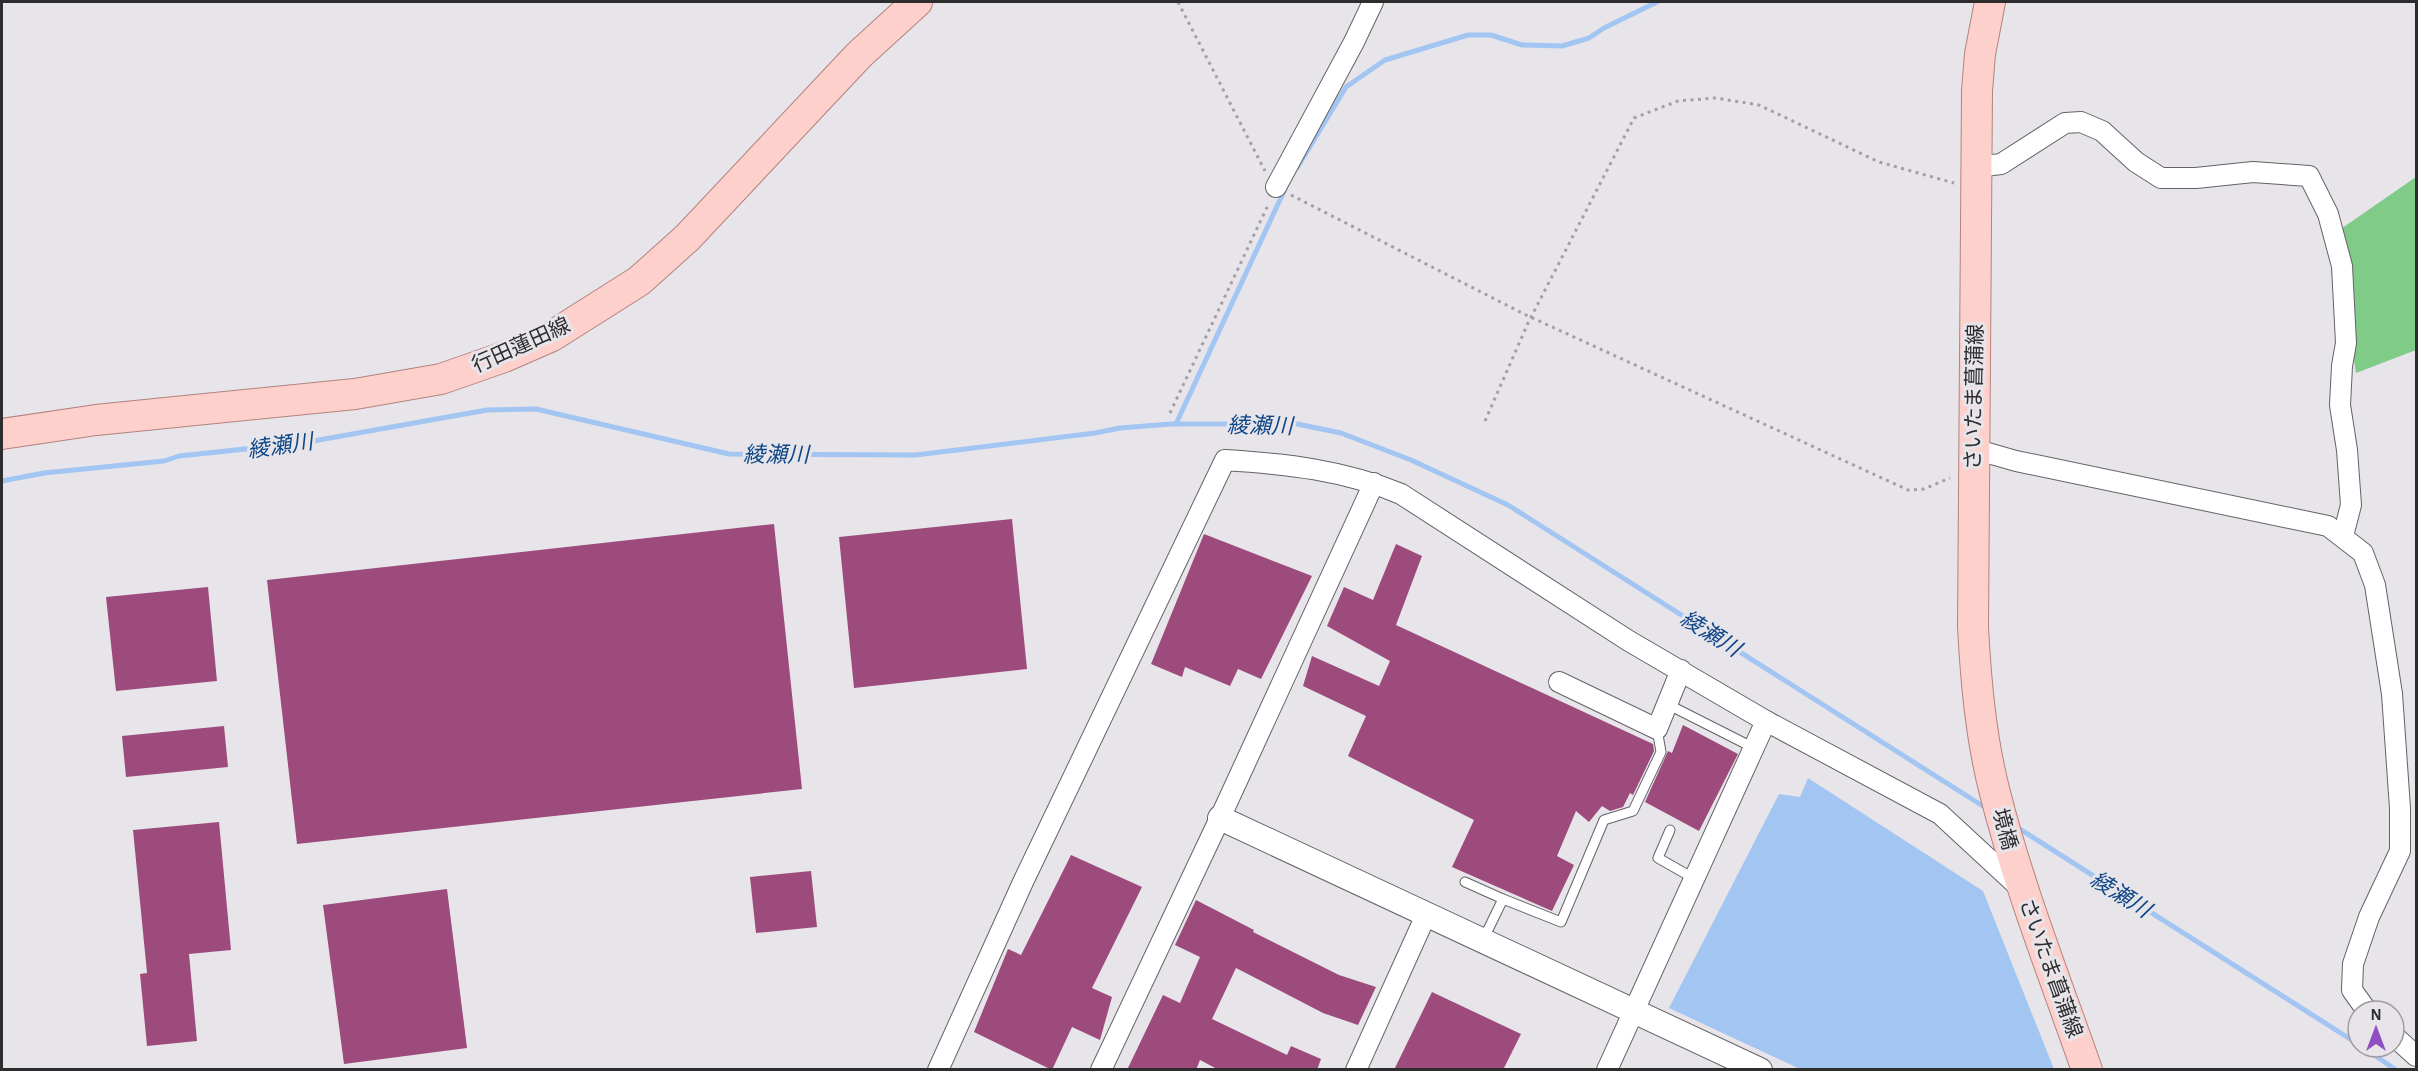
<svg xmlns="http://www.w3.org/2000/svg" width="2418" height="1071" font-family="'Alegreya Sans','Noto Sans JP',sans-serif">
<style>
.forest{fill:#7fcb87}
.water{fill:#a3c5f2}
.lines{fill:none;stroke-linecap:round;stroke-linejoin:round}
.stream{stroke:#a3c5f2;stroke-width:5}
.building{fill:#9c4b7c}
.service-casing{stroke:#646266;stroke-width:11}
.minor-casing{stroke:#646266;stroke-width:22}
.tertiary-casing{stroke:#646266;stroke-width:26}
.primary-casing{stroke:#b3827f;stroke-width:32}
.path{stroke:#a2a0a4;stroke-width:3;stroke-dasharray:3 4.5;stroke-linecap:butt}
.service{stroke:#fff;stroke-width:9}
.minor{stroke:#fff;stroke-width:20}
.tertiary{stroke:#fff;stroke-width:24}
.primary{stroke:#fdd0cc;stroke-width:30}
.labels{text-anchor:middle;stroke-width:6;stroke-linejoin:round;paint-order:stroke}
.street-label{font-size:21px;fill:#2e2d2e;stroke:#e8e5ea}
.water-label{font-size:22px;font-style:italic;fill:#0e4688;stroke:#e8e5ea}
</style>
<rect width="100%" height="100%" fill="#e8e5ea"/>
<!-- forest -->
<path class="forest" d="M2416 177V350L2356 373 2335 233Z"/>
<!-- water -->
<path class="water" d="M1808 778 1983 891 2054 1069H1800L1669 1008 1779 794 1800 797Z"/>
<g class="lines">
<!-- stream -->
<g class="stream">
<path d="M1297 168 1346 87 1385 60 1468 35H1491L1522 45 1562 46 1589 38 1604 28 1657 2"/>
<path d="M1176 424 1285 189"/>
<path d="M2 481 44 473 164 461 179 456 302 443 487 410 536 409 729 454 916 455 1095 433 1120 428 1171 424H1297L1341 433 1411 460 1508 505 1986 808"/>
<path d="M2015 826 2358 1044"/>
<path d="M2363 1047 2396 1070"/>
</g>
</g>
<!-- building -->
<g class="building">
<path d="M1012 519 1027 669 854 688 839 537Z"/>
<path d="M774 524 802 789 297 844 267 580Z"/>
<path d="M1204 534 1312 576 1261 679 1238 669 1230 686 1185 667 1182 677 1151 664Z"/>
<path d="M1396 544 1422 556 1396 625 1653 744 1654 751 1633 795 1630 793 1623 807 1610 811 1602 806 1589 822 1576 811 1557 856 1574 865 1552 911 1452 867 1474 820 1348 756 1366 716 1303 686 1312 656 1379 686 1390 661 1327 626 1344 587 1373 600Z"/>
<path d="M208 587 217 681 116 691 106 597Z"/>
<path d="M1683 725 1738 754 1699 831 1645 802 1668 751 1672 753Z"/>
<path d="M224 726 228 767 126 777 122 736Z"/>
<path d="M219 822 231 950 189 954 197 1041 147 1046 140 974 147 973 133 830Z"/>
<path d="M1071 855 1142 887 1092 988 1112 997 1100 1040 1072 1027 1052 1070 974 1032 1008 949 1021 955Z"/>
<path d="M811 871 817 927 756 933 750 877Z"/>
<path d="M447 889 467 1048 344 1064 323 905Z"/>
<path d="M1196 900 1254 930 1253 932 1339 975 1376 987 1358 1025 1323 1013 1236 968 1212 1019 1287 1055 1291 1046 1321 1059 1317 1070H1219L1200 1060 1196 1070H1127L1163 995 1180 1003 1200 957 1175 945Z"/>
<path d="M1432 992 1521 1034 1503 1070H1394Z"/>
</g>
<g class="lines">
<defs>
<g id="service">
<path d="M1667 704 1754 748"/>
<path d="M1670 830 1658 858 1695 879"/>
<path d="M1465 882 1503 899"/>
<path d="M1483 940 1503 899 1561 922 1604 820 1633 811 1661 752 1657 729"/>
</g>
<g id="minor">
<path d="M1976 167 2001 164 2065 123 2081 122 2102 131 2136 162 2161 178H2196L2253 172 2309 176 2328 214 2342 266 2346 343 2342 366 2340 405 2347 450 2351 505 2343 536"/>
<path d="M1276 187 1354 42 1373 2"/>
<path d="M1974 449 2016 461 2328 526 2363 553 2375 585 2392 694 2400 808V851L2369 917 2353 964 2352 990 2367 1011"/>
<path d="M1559 682 1657 729 1681 670"/>
<path d="M1766 721 1940 814 2020 888"/>
<path d="M2394 1036 2416 1056"/>
<path d="M938 1070 1023 882 1225 460C1287 464 1344 470 1401 494L1629 641 1766 721 1607 1070"/>
<path d="M1101 1070 1220 818 1374 483"/>
<path d="M1356 1070 1426 915"/>
</g>
<path id="tertiary" d="M1220 818 1760 1070"/>
<g id="primary">
<path d="M1990 2 1980 54 1977 91 1973 627C1976 683 1981 739 1995 793 2019 888 2055 978 2087 1070"/>
<path d="M2 434 96 420 355 394 441 379 504 357 552 336 639 281 687 238 859 55 917 2"/>
</g>
</defs>
<!-- service casing -->
<use href="#service" class="service-casing"/>
<!-- minor casing -->
<use href="#minor" class="minor-casing"/>
<!-- tertiary casing -->
<use href="#tertiary" class="tertiary-casing"/>
<!-- primary casing -->
<use href="#primary" class="primary-casing"/>
<!-- path -->
<g class="path">
<path d="M1178 2 1265 171"/>
<path d="M1291 195 1526 315 1908 490 1924 489 1950 478"/>
<path d="M1170 413 1269 203"/>
<path d="M1485 421 1528 323 1634 118 1678 101 1715 98 1759 105 1879 162 1954 183"/>
</g>
<!-- service -->
<use href="#service" class="service"/>
<!-- minor -->
<use href="#minor" class="minor"/>
<!-- tertiary -->
<use href="#tertiary" class="tertiary"/>
<!-- primary -->
<use href="#primary" class="primary"/>
</g>
<g class="labels">
<!-- street labels -->
<g class="street-label">
<text transform="translate(521 345) rotate(-24)" y="7">行田蓮田線</text>
<text transform="translate(1974 397) rotate(-89)" y="7">さいたま菖蒲線</text>
<text transform="translate(2005 829) rotate(75)" y="7">境橋</text>
<text transform="translate(2051 968) rotate(70)" y="7">さいたま菖蒲線</text>
</g>
<!-- water labels -->
<g class="water-label">
<text transform="translate(1260 425) rotate(1)" y="8">綾瀬川</text>
<text transform="translate(280 445) rotate(-8)" y="8">綾瀬川</text>
<text x="776" y="462">綾瀬川</text>
<text transform="translate(1711 633) rotate(32)" y="8">綾瀬川</text>
<text transform="translate(2121 894) rotate(32)" y="8">綾瀬川</text>
</g>
</g>
<!-- border -->
<rect width="2418" height="1071" fill="none" stroke="#2e2d2e" stroke-width="6"/>
<!-- north arrow -->
<g transform="translate(2376 1029)"><circle r="28" fill="#e8e5ea" stroke="#9e9b9f" stroke-width="1.5"/>
<path d="M0-4.5L10 22L0 15L-10 22Z" fill="#914ec2"/>
<text y="-9" font-size="16" font-weight="bold" text-anchor="middle" fill="#2e2d2e">N</text>
</g>
</svg>
